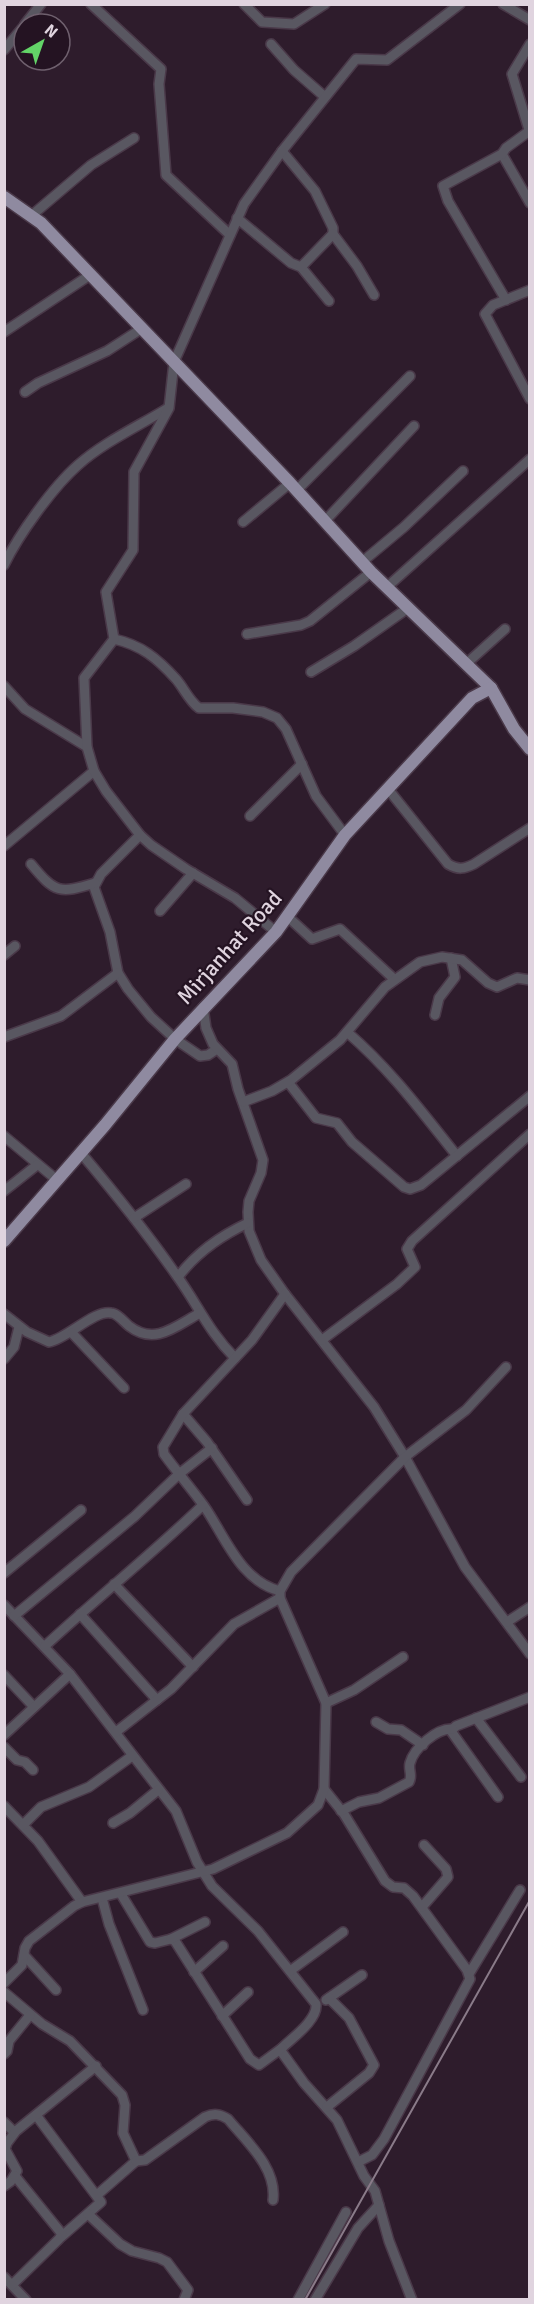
<svg xmlns="http://www.w3.org/2000/svg" width="534" height="2304" font-family="Signika,sans-serif">
<style>
.lines{fill:none;stroke-linecap:round;stroke-linejoin:round}
.minor-casing{stroke:#4a3949;stroke-width:12}
.major-casing{stroke:#4a3949;stroke-width:15}
.minor{stroke:#595761;stroke-width:9}
.major{stroke:#8f8aa0;stroke-width:12}
.rail{stroke:#8a7b89;stroke-width:2}
.labels{text-anchor:middle;stroke-width:4.5;stroke-linejoin:round;paint-order:stroke}
.street-label{font-size:22px;fill:#e0d4df;stroke:#241322}
</style>
<rect width="100%" height="100%" fill="#2e1c2c"/>
<g class="lines">
<defs>
<g id="minor">
<path d="M91 4 161 69 159 84 166 175 230 235"/>
<path d="M244 4 262 22 294 24 325 4"/>
<path d="M503 4 530 20"/>
<path d="M25 24 41 4"/>
<path d="M271 44 294 70 325 97"/>
<path d="M530 44 512 74 530 133"/>
<path d="M4 50 24 26"/>
<path d="M282 151 315 191 333 228V234L357 266 374 295"/>
<path d="M502 154 530 203"/>
<path d="M31 216 91 165 134 138"/>
<path d="M237 218 291 263 301 267 329 301"/>
<path d="M301 267 333 234"/>
<path d="M530 290 493 305 485 314 530 399"/>
<path d="M506 300 448 201 443 186 502 154 506 148 528 132"/>
<path d="M4 332 90 275"/>
<path d="M25 392 38 383 107 351 141 329"/>
<path d="M297 490 410 376"/>
<path d="M325 521 414 426"/>
<path d="M243 522 290 483"/>
<path d="M362 562 404 527 463 471"/>
<path d="M4 565C19 534 53 487 78 465 104 442 139 426 168 408"/>
<path d="M387 587 530 459"/>
<path d="M247 634 301 625 310 621 371 572"/>
<path d="M114 639C141 645 157 658 176 679 184 688 189 701 199 708H233L263 712 277 718 286 729 316 796 345 835"/>
<path d="M466 664 505 629"/>
<path d="M311 672 354 646 408 608"/>
<path d="M4 686 25 709 87 747"/>
<path d="M388 789 448 864C458 870 464 869 474 864L530 828"/>
<path d="M250 816 302 764"/>
<path d="M140 835 101 874 94 887 110 932 118 973 128 989 151 1017 175 1039 200 1056 208 1055 217 1049"/>
<path d="M4 846 94 771"/>
<path d="M31 864C55 893 59 894 95 883"/>
<path d="M160 911 193 873"/>
<path d="M287 916 312 939 340 929 394 979"/>
<path d="M276 932 235 898 186 869 151 845 140 835 106 791 94 771 87 747 84 678 114 639 106 592 133 550 134 472 169 408 174 362 244 204 282 151 356 59 387 60 460 4"/>
<path d="M4 955 15 946"/>
<path d="M203 1007 206 1028 213 1044 232 1064 238 1089 263 1160 261 1173 249 1201 248 1212 249 1231 261 1260 285 1294 374 1407 405 1457 465 1567 530 1654"/>
<path d="M435 1015 439 998 455 977 451 958"/>
<path d="M347 1032C391 1070 421 1111 457 1156"/>
<path d="M4 1037 61 1016 118 973"/>
<path d="M288 1082 316 1118 337 1123 352 1142 404 1187 410 1189 421 1185 530 1096"/>
<path d="M243 1102 272 1091 291 1080 340 1040 385 987 420 962 442 957 462 960 488 983 497 987 517 978 530 980"/>
<path d="M4 1136 57 1180"/>
<path d="M81 1153C114 1192 147 1233 177 1276 198 1305 209 1332 235 1358"/>
<path d="M4 1191 37 1165"/>
<path d="M134 1218 186 1184"/>
<path d="M178 1277C197 1252 220 1236 248 1223"/>
<path d="M4 1314 27 1332 49 1342C68 1338 94 1310 111 1313 117 1313 124 1322 129 1326 155 1346 176 1326 200 1313"/>
<path d="M72 1333 124 1388"/>
<path d="M322 1340 397 1284 415 1267 407 1249 412 1241 530 1134"/>
<path d="M4 1359 14 1347 19 1327"/>
<path d="M183 1414 207 1442 247 1500"/>
<path d="M4 1573 81 1510"/>
<path d="M114 1584 193 1667"/>
<path d="M280 1591C240 1581 225 1536 204 1506 191 1488 177 1472 164 1454L163 1447 183 1414 252 1340 285 1294"/>
<path d="M4 1605 70 1674 176 1811 197 1862 212 1886 258 1931 316 2004C318 2020 292 2038 282 2048L281 2051 304 2083 337 2120 364 2176 375 2191 389 2241 412 2300"/>
<path d="M80 1614 157 1700"/>
<path d="M14 1616 135 1516 179 1474 212 1448"/>
<path d="M507 1622 530 1607"/>
<path d="M45 1646C97 1598 152 1554 203 1505"/>
<path d="M4 1675 34 1707"/>
<path d="M326 1703 354 1690 403 1657"/>
<path d="M476 1718 521 1777"/>
<path d="M376 1722 388 1729 401 1730 423 1745"/>
<path d="M116 1732 171 1689 234 1624 280 1598"/>
<path d="M4 1735 70 1674"/>
<path d="M4 1747 17 1760 25 1762 33 1770"/>
<path d="M324 1789 344 1814 385 1881 393 1887 404 1888 413 1896 467 1970 470 1979 384 2139 372 2155 358 2162"/>
<path d="M498 1797 451 1731 456 1726 530 1697"/>
<path d="M4 1806 38 1841 82 1902"/>
<path d="M341 1811 359 1802 379 1798 409 1782C413 1775 408 1770 410 1763 414 1748 437 1728 452 1729"/>
<path d="M113 1823 130 1813 158 1790"/>
<path d="M23 1825 41 1807 89 1787 132 1756"/>
<path d="M121 1894 150 1942 155 1943 171 1939 175 1941 250 2059 259 2065 282 2048"/>
<path d="M102 1898 109 1924 143 2010"/>
<path d="M422 1907 448 1877 446 1869 424 1845"/>
<path d="M171 1939 205 1922"/>
<path d="M24 1955 56 1990"/>
<path d="M290 1971 343 1932"/>
<path d="M194 1972 223 1946"/>
<path d="M469 1974 520 1890"/>
<path d="M4 1983 22 1965 25 1948 29 1941 74 1906 82 1902 213 1869 287 1833 318 1805 324 1789 326 1703 280 1598V1591L291 1572 405 1457 466 1410 506 1367"/>
<path d="M4 1992 42 2024 70 2041 122 2095 125 2105 123 2133 136 2161 97 2195"/>
<path d="M326 2000 362 1975"/>
<path d="M222 2016 248 1992"/>
<path d="M4 2054 7 2051 9 2041 30 2015"/>
<path d="M327 2107 369 2073 374 2065 349 2018 329 1998"/>
<path d="M36 2115 101 2202 61 2237"/>
<path d="M4 2122 14 2132"/>
<path d="M136 2161 145 2160 205 2117C214 2113 220 2114 228 2119 247 2142 277 2168 273 2200"/>
<path d="M4 2186 11 2181 17 2171 5 2149 7 2143 16 2131 96 2066"/>
<path d="M88 2214 120 2244 132 2251 159 2258 167 2262 188 2290 184 2300"/>
<path d="M4 2277 26 2300"/>
<path d="M12 2285 59 2239 62 2234 15 2176"/>
<path d="M298 2300 346 2212"/>
<path d="M315 2300 358 2228 379 2205"/>
</g>
<g id="major">
<path d="M4 197 41 223 290 483 371 572 491 688 514 729 530 749"/>
<path d="M4 1241 105 1125 175 1039 276 932 345 835 472 698 491 688"/>
</g>
</defs>
<!-- minor casing -->
<use href="#minor" class="minor-casing"/>
<!-- major casing -->
<use href="#major" class="major-casing"/>
<!-- minor -->
<use href="#minor" class="minor"/>
<!-- major -->
<use href="#major" class="major"/>
<!-- rail -->
<path class="rail" d="M305 2300 530 1900"/>
</g>
<g class="labels">
<!-- street labels -->
<g class="street-label">
<text transform="translate(229 947) rotate(-48)" y="8">Mirjanhat Road</text>
</g>
</g>
<!-- border -->
<rect width="534" height="2304" fill="none" stroke="#e0d4df" stroke-width="12"/>
<!-- north arrow -->
<g transform="translate(42 42) rotate(40)"><circle r="28" fill="#241322" stroke="#6f606e" stroke-width="1.5"/>
<path d="M0-4.5L10 22L0 15L-10 22Z" fill="#63d468"/>
<text y="-9" font-size="16" font-weight="bold" text-anchor="middle" fill="#e0d4df">N</text>
</g>
</svg>
